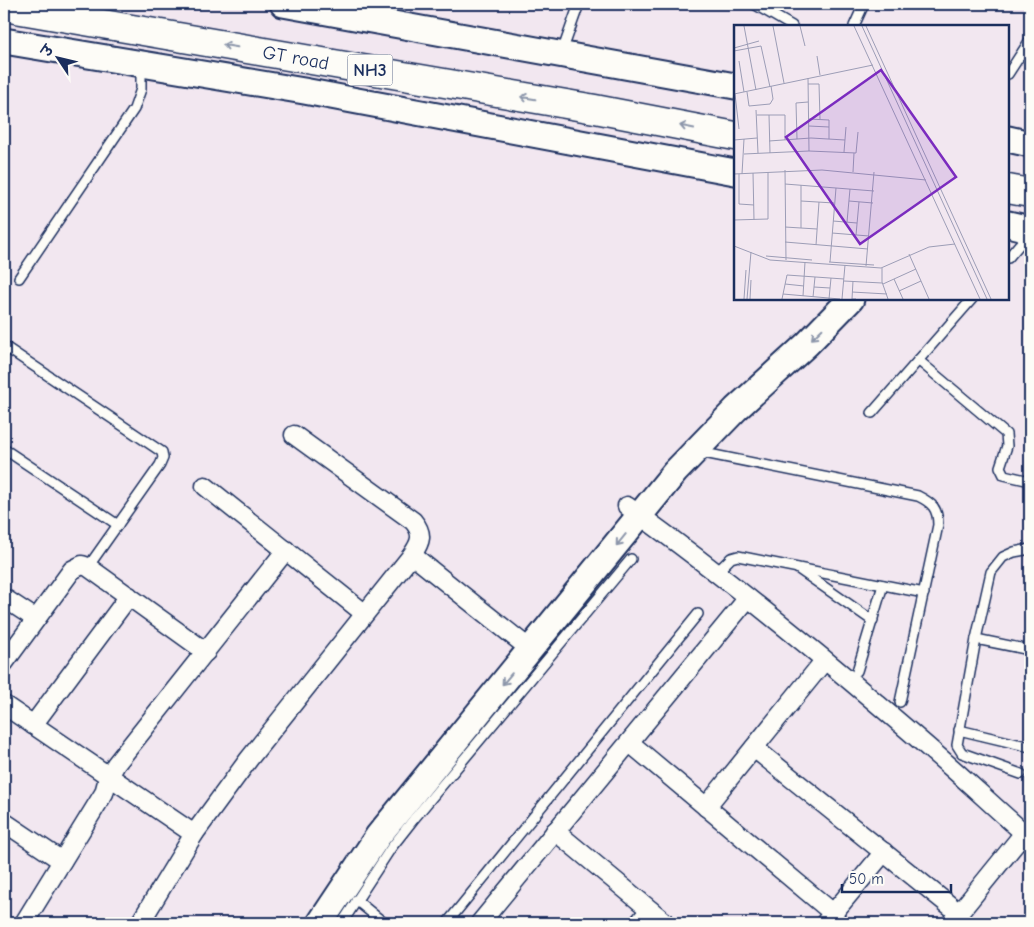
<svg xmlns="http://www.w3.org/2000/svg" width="1034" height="927" font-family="'Comic Neue','Playpen Sans Deva',sans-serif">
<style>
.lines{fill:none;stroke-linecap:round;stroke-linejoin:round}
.lane-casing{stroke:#1b2f5e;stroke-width:12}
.street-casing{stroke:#1b2f5e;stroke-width:21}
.secondary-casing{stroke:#1b2f5e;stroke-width:29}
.highway-casing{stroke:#1b2f5e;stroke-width:31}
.lane{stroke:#fdfcf7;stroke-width:9}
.street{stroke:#fdfcf7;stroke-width:18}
.secondary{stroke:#fdfcf7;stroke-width:25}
.highway{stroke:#fdfcf7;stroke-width:28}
.oneway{stroke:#8c96aa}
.labels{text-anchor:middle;stroke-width:5;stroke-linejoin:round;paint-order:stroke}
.shield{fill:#fdfcf7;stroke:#5f6c8c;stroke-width:1}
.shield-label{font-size:18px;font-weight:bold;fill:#1b2f5e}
.street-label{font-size:19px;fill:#1b2f5e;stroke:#fdfcf7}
.inset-road{fill:none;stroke:#9c9db6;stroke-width:1}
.view{fill:#7b2cbf;fill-opacity:0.15;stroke:#7b2cbf;stroke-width:2.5}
.inset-edge{fill:none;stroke:#1b2f5e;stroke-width:2.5}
</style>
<rect width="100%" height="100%" fill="#f2e7f0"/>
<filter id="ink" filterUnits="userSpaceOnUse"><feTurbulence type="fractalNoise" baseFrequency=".02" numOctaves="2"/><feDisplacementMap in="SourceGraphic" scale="10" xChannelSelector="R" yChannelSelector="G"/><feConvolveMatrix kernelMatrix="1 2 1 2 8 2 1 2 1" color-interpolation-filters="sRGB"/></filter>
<g filter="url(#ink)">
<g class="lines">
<defs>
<g id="lane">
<path d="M754 4 792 26"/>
<path d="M854 26 864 4"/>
<path d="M562 52 579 4"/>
<path d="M1008 74 1030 40"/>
<path d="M1008 258 1030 232"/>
<path d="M19 278 134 109 141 89V65"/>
<path d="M4 346 162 452 163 458 160 465 88 567"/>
<path d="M918 360 1006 434 1007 446 1000 467 1004 475 1030 481"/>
<path d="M872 413 972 299"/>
<path d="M4 449 118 525"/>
<path d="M699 452 918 496C932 503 938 508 938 525L900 702"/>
<path d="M797 568 873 621"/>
<path d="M716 573 731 558 738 556 924 593"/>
<path d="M976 639 1030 650"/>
<path d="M857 671 883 585"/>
<path d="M959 730 1030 747"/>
<path d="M1021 774 962 753 957 745 976 639 991 572 1003 557 1014 552 1030 549"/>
<path d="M356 900 384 923"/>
<path d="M342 923 391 848 413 820 631 559"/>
<path d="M447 923 698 614"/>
</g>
<g id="street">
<path d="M205 486 364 613"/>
<path d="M627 506C741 588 849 678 954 770 980 793 1004 816 1030 838"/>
<path d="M412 555 531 650"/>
<path d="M4 598 36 619"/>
<path d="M4 663 72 570 82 565 88 567 206 652"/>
<path d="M4 705 194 834"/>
<path d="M33 725 129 596"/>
<path d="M630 743 833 913"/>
<path d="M754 748 959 913"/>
<path d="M706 807 824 661"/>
<path d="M4 822 62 861"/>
<path d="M555 831 666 923"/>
<path d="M24 923 104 793 108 778 116 764 286 550"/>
<path d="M140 923 194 834 249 759 412 555C421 542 424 534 413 521L294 435"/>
<path d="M480 923 748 598"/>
<path d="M639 923 650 910"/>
<path d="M825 923 884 852"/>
<path d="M951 923 1024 833"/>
</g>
<g id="secondary">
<path d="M283 4 735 86"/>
<path d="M4 41 304 91 735 172"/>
<path d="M1008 139 1030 144"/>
<path d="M1008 224 1030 229"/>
<path d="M320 923 378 836 675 472 736 409 807 344 851 299"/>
</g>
<g id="highway">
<path d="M4 7 595 109 735 136"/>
<path d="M1008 189 1030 193"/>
</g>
</defs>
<!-- lane casing -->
<use href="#lane" class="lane-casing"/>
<!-- street casing -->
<use href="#street" class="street-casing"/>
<!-- secondary casing -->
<use href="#secondary" class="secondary-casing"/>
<!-- highway casing -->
<use href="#highway" class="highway-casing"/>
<!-- lane -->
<use href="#lane" class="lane"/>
<!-- street -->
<use href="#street" class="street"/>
<!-- secondary -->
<use href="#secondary" class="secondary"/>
<!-- highway -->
<use href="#highway" class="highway"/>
</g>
<!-- one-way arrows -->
<defs><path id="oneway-shaft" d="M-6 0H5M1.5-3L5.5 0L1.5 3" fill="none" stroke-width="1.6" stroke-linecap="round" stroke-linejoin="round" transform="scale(1.25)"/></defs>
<g class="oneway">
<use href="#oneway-shaft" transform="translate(230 46) rotate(-170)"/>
<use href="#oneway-shaft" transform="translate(528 98) rotate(-170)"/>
<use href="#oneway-shaft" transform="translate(687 127) rotate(-169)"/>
<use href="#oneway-shaft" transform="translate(817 334) rotate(136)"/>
<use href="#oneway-shaft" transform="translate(621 540) rotate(129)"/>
<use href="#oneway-shaft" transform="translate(507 679) rotate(130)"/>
</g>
</g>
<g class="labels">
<!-- shield labels -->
<rect class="shield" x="347.5" y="54.5" width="45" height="31" rx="4"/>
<g class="shield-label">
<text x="370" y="76">NH3</text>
</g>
<!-- street labels -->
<g class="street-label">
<text transform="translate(296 57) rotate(10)" y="7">GT road</text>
</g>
</g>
<!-- overview -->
<g transform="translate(734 25)">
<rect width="275" height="275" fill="#f2e7f0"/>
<path class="inset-road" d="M10 1 22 65M39 1 50 58M66 1 71 21M120 1 246 274M128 1 253 274M132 1 257 274M0 23 25 16M0 26 27 21 36 62M83 31 86 50M5 36 10 67M74 53 75 126M74 59H85L86 94M13 67 15 81 36 79 39 74 37 61M0 69 139 40M1 69 5 104M22 85 24 128M23 90H51V115M35 90 36 128M75 94 95 95V114M75 101 95 102M63 114 62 78 74 77M0 115 23 113M35 116 77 113 111 115M110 127 112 102M10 129 75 126 122 128 124 107M51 145 52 235M119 147 120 128M19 148 20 195M0 149 88 145 192 155M5 149V179L20 180M8 149 10 114M51 159 140 166M67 176 100 178M115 176 139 178M0 195 34 194V147M99 196 123 198M113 197 116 164M51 202 83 204M67 203V160M98 208 135 211M122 210 125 177M51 217 134 224M82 220 85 177M0 221 36 235 147 243 195 222 221 219M175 229 195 274M32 231 78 235M95 237 140 240M96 237 102 163M132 241 140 147M148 243V257L154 274M160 254 169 274M110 256 148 258M119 256 118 274H122M51 259 70 261M149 259 182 244M80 262 96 263M165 266 187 256M118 267 153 269M49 269 106 274M69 271 71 237M79 272 81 252M10 274 12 245M13 274 17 227M16 274 17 255M48 274 53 250 110 254M95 274 97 253M108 274 111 240"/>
<path class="view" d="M147 45 222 152 126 219 52 112Z"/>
<rect width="275" height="275" class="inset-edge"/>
</g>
<!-- margin -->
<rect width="1034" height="927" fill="none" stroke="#fdfcf7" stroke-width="20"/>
<rect x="10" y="10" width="1014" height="907" fill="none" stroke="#1b2f5e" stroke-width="2" filter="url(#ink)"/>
<!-- north arrow -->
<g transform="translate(58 58) rotate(305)" stroke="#fdfcf7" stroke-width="4" paint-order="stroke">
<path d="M0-4L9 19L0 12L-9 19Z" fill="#1b2f5e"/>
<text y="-8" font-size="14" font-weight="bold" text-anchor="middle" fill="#1b2f5e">उ</text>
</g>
<!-- scale -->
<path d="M842 884v8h109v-8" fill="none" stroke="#1b2f5e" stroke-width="2.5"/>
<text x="849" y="884" font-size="15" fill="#1b2f5e" stroke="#fdfcf7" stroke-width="4" paint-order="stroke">50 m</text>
</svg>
